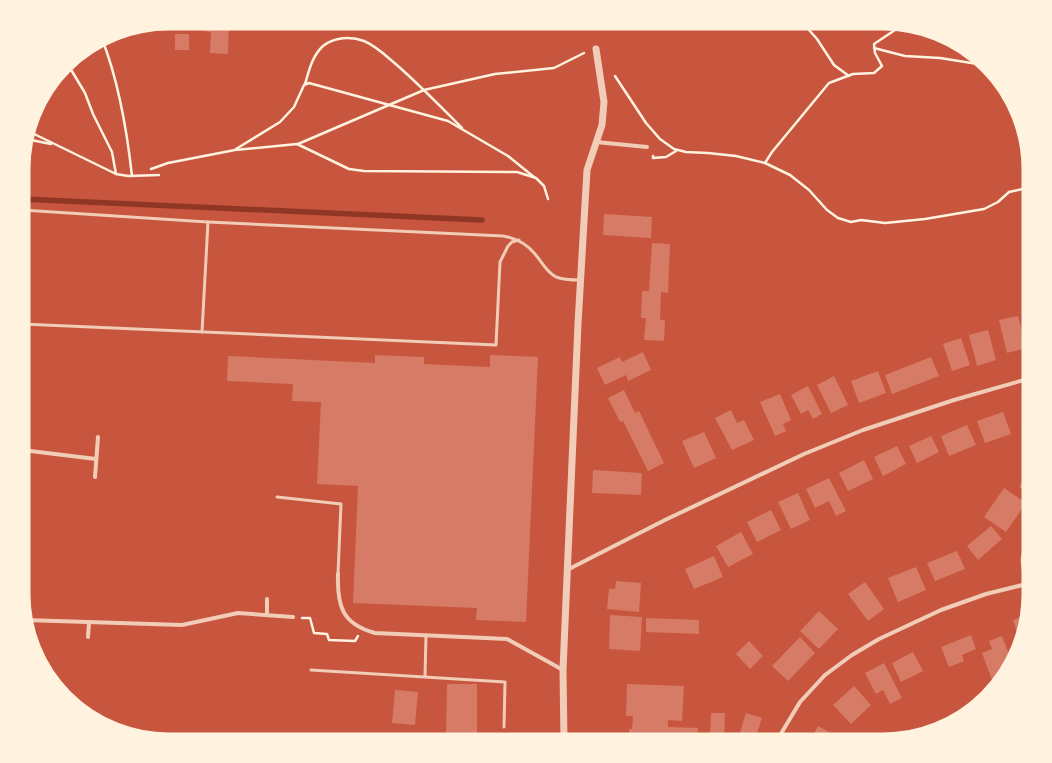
<svg xmlns="http://www.w3.org/2000/svg" width="1052" height="763" font-family="Montserrat,sans-serif">
<style>
.lines{fill:none;stroke-linecap:round;stroke-linejoin:round}
.stream{stroke:#8f3625;stroke-width:5.5}
.building{fill:#d67c66}
.path{stroke:#fff3e0;stroke-width:2.5}
.service{stroke:#f1ccb7;stroke-width:3}
.minor{stroke:#f1ccb7;stroke-width:4}
.tertiary{stroke:#f1ccb7;stroke-width:7}
.rim{fill:none;stroke:#fff3e0;stroke-width:5}
</style>
<rect width="100%" height="100%" fill="#c8553d"/>
<g class="lines">
<!-- stream -->
<path class="stream" d="M22 199 482 220"/>
</g>
<!-- building -->
<g class="building">
<path d="M203 21H229L228 54 210 53 211 32 203 31Z"/>
<rect x="175" y="34" width="14" height="16"/>
<path d="M604 214 652 217 651 238 603 235Z"/>
<path d="M652 243 670 244 668 293 661 292 660 320H665L664 341 644 340 646 318H641L642 291H649Z"/>
<path d="M1018 316 1026 348 1007 353 999 320Z"/>
<path d="M1031 318V331H1030L1027 319Z"/>
<path d="M988 330 996 360 977 366 969 335Z"/>
<path d="M961 338 970 365 952 371 943 344Z"/>
<path d="M643 352 651 370 628 381 626 375 605 385 597 368 620 357 622 362Z"/>
<path d="M375 355 424 357V364L490 367V355L538 357 526 622 476 620 477 608 353 603 358 486 317 484 321 402 292 401 293 384 227 381 228 356 375 363Z"/>
<path d="M931 357 939 376 892 394 885 375Z"/>
<path d="M878 371 886 393 859 403 851 381Z"/>
<path d="M834 376 848 405 831 413 817 385Z"/>
<path d="M808 386 822 414 813 419 808 410 801 414 791 395Z"/>
<path d="M624 390 635 413 639 411 664 463 648 471 623 421 620 422 608 398Z"/>
<path d="M780 394 791 420 783 424 786 431 775 436 760 402Z"/>
<path d="M731 410 737 423 744 420 754 440 732 450 715 418Z"/>
<path d="M1003 412 1011 434 985 443 977 421Z"/>
<path d="M967 425 976 445 949 456 941 436Z"/>
<path d="M704 432 716 458 694 468 682 441Z"/>
<path d="M931 436 939 452 917 463 909 446Z"/>
<path d="M897 446 906 464 883 476 874 457Z"/>
<path d="M864 460 873 479 848 491 839 473Z"/>
<path d="M1031 464V493L1019 487Z"/>
<path d="M593 470 642 473 641 495 592 493Z"/>
<path d="M829 478 846 511 836 516 829 501 815 508 806 489Z"/>
<path d="M1004 488 1026 503 1006 532 984 517Z"/>
<path d="M798 493 810 520 791 529 778 502Z"/>
<path d="M771 510 781 530 757 542 747 522Z"/>
<path d="M991 526 1002 539 978 560 967 546Z"/>
<path d="M741 532 753 554 728 567 716 546Z"/>
<path d="M957 551 965 569 935 581 927 563Z"/>
<path d="M714 556 723 577 694 589 685 569Z"/>
<path d="M916 567 926 590 898 602 888 578Z"/>
<path d="M616 581 641 583 639 612 607 609 609 589H615Z"/>
<path d="M865 582 884 609 868 621 848 594Z"/>
<path d="M819 611 838 629 819 649 800 631Z"/>
<path d="M610 615 642 617 640 651 609 649Z"/>
<path d="M1028 615 1024 637 1019 639 1013 620Z"/>
<path d="M646 618 699 620V634L646 632Z"/>
<path d="M971 635 976 649 962 655 964 661 949 667 941 647Z"/>
<path d="M1002 636 1012 662 1003 678V676L992 680 982 653 992 649 989 641Z"/>
<path d="M800 637 815 653 788 681 772 666Z"/>
<path d="M749 641 763 656 750 669 736 654Z"/>
<path d="M913 652 923 671 901 682 892 663Z"/>
<path d="M884 663 902 698 890 704 883 690 876 694 865 673Z"/>
<path d="M447 684H477V734H446Z"/>
<path d="M627 684 684 686 682 721 668 720V727L698 728 697 742H632L633 740H629V729H632L633 716H626Z"/>
<path d="M854 686 871 705 851 724 833 705Z"/>
<path d="M395 690 418 692 415 725 392 723Z"/>
<path d="M711 713H725L724 740 710 739Z"/>
<path d="M746 713 762 718 754 742H737Z"/>
<path d="M818 726 838 737 836 742H809Z"/>
</g>
<g class="lines">
<!-- path -->
<g class="path">
<path d="M801 21 817 39 834 65 849 76"/>
<path d="M102 39C119 82 127 131 132 176"/>
<path d="M874 48 905 56 940 58 984 65"/>
<path d="M67 63 85 93 93 114 112 152 116 174"/>
<path d="M615 76 646 123 660 139 674 149 686 152 708 153 736 156 765 163 790 175 809 190 827 210 838 218 851 222 861 220 885 223 925 219 984 209 998 202 1009 192 1031 187"/>
<path d="M305 84C309 71 312 56 323 46 334 37 351 36 364 41 374 45 383 53 391 60 416 81 439 105 462 128"/>
<path d="M28 131 116 174 128 176 159 175"/>
<path d="M26 139 51 144"/>
<path d="M298 144 424 90 495 74 554 68 584 53"/>
<path d="M236 149 280 122 294 107 304 85 309 83 448 121 508 156 534 177"/>
<path d="M653 156V158L666 157 676 151"/>
<path d="M765 163 772 152 829 83 853 74 874 73 882 66 875 53 874 44 904 24"/>
<path d="M151 169 168 163 235 150 297 144 349 169 364 171 517 172 536 178 544 186 548 199"/>
<path d="M302 618H310L314 633 327 634 329 640 355 641 358 636"/>
</g>
<!-- service -->
<g class="service">
<path d="M22 210 208 222 503 236C516 238 526 243 535 254 542 262 546 272 556 277 563 280 573 280 581 280"/>
<path d="M22 324 496 345 500 262 508 246 512 242 519 240"/>
<path d="M202 332 208 222"/>
<path d="M277 497 341 504 338 574"/>
<path d="M311 670 505 682 504 727"/>
<path d="M425 676 426 635"/>
</g>
<!-- minor -->
<g class="minor">
<path d="M596 142 647 147"/>
<path d="M22 450 96 459"/>
<path d="M95 477 98 437"/>
<path d="M567 570 665 520 804 454 863 430 954 400 1031 378"/>
<path d="M338 574C337 606 342 624 375 633L507 639 563 670"/>
<path d="M1027 584C1023 566 1018 557 1031 541"/>
<path d="M267 615V599"/>
<path d="M25 620 182 625 238 613 293 617"/>
<path d="M88 637 89 622"/>
<path d="M776 742 800 702 825 675 852 655 879 639 941 610 986 594 1031 583"/>
</g>
<!-- tertiary -->
<path class="tertiary" d="M564 742 563 670 578 324 587 170 602 125 604 102 596 49"/>
</g>
<!-- crop -->
<path d="M0 0H1052V763H0ZM169 28H883A141 141 0 0 1 1024 169V594A141 141 0 0 1 883 735H169A141 141 0 0 1 28 594V169A141 141 0 0 1 169 28Z" fill="#fff3e0" fill-rule="evenodd"/>
<path class="rim" d="M169 28H883A141 141 0 0 1 1024 169V594A141 141 0 0 1 883 735H169A141 141 0 0 1 28 594V169A141 141 0 0 1 169 28Z"/>
</svg>
